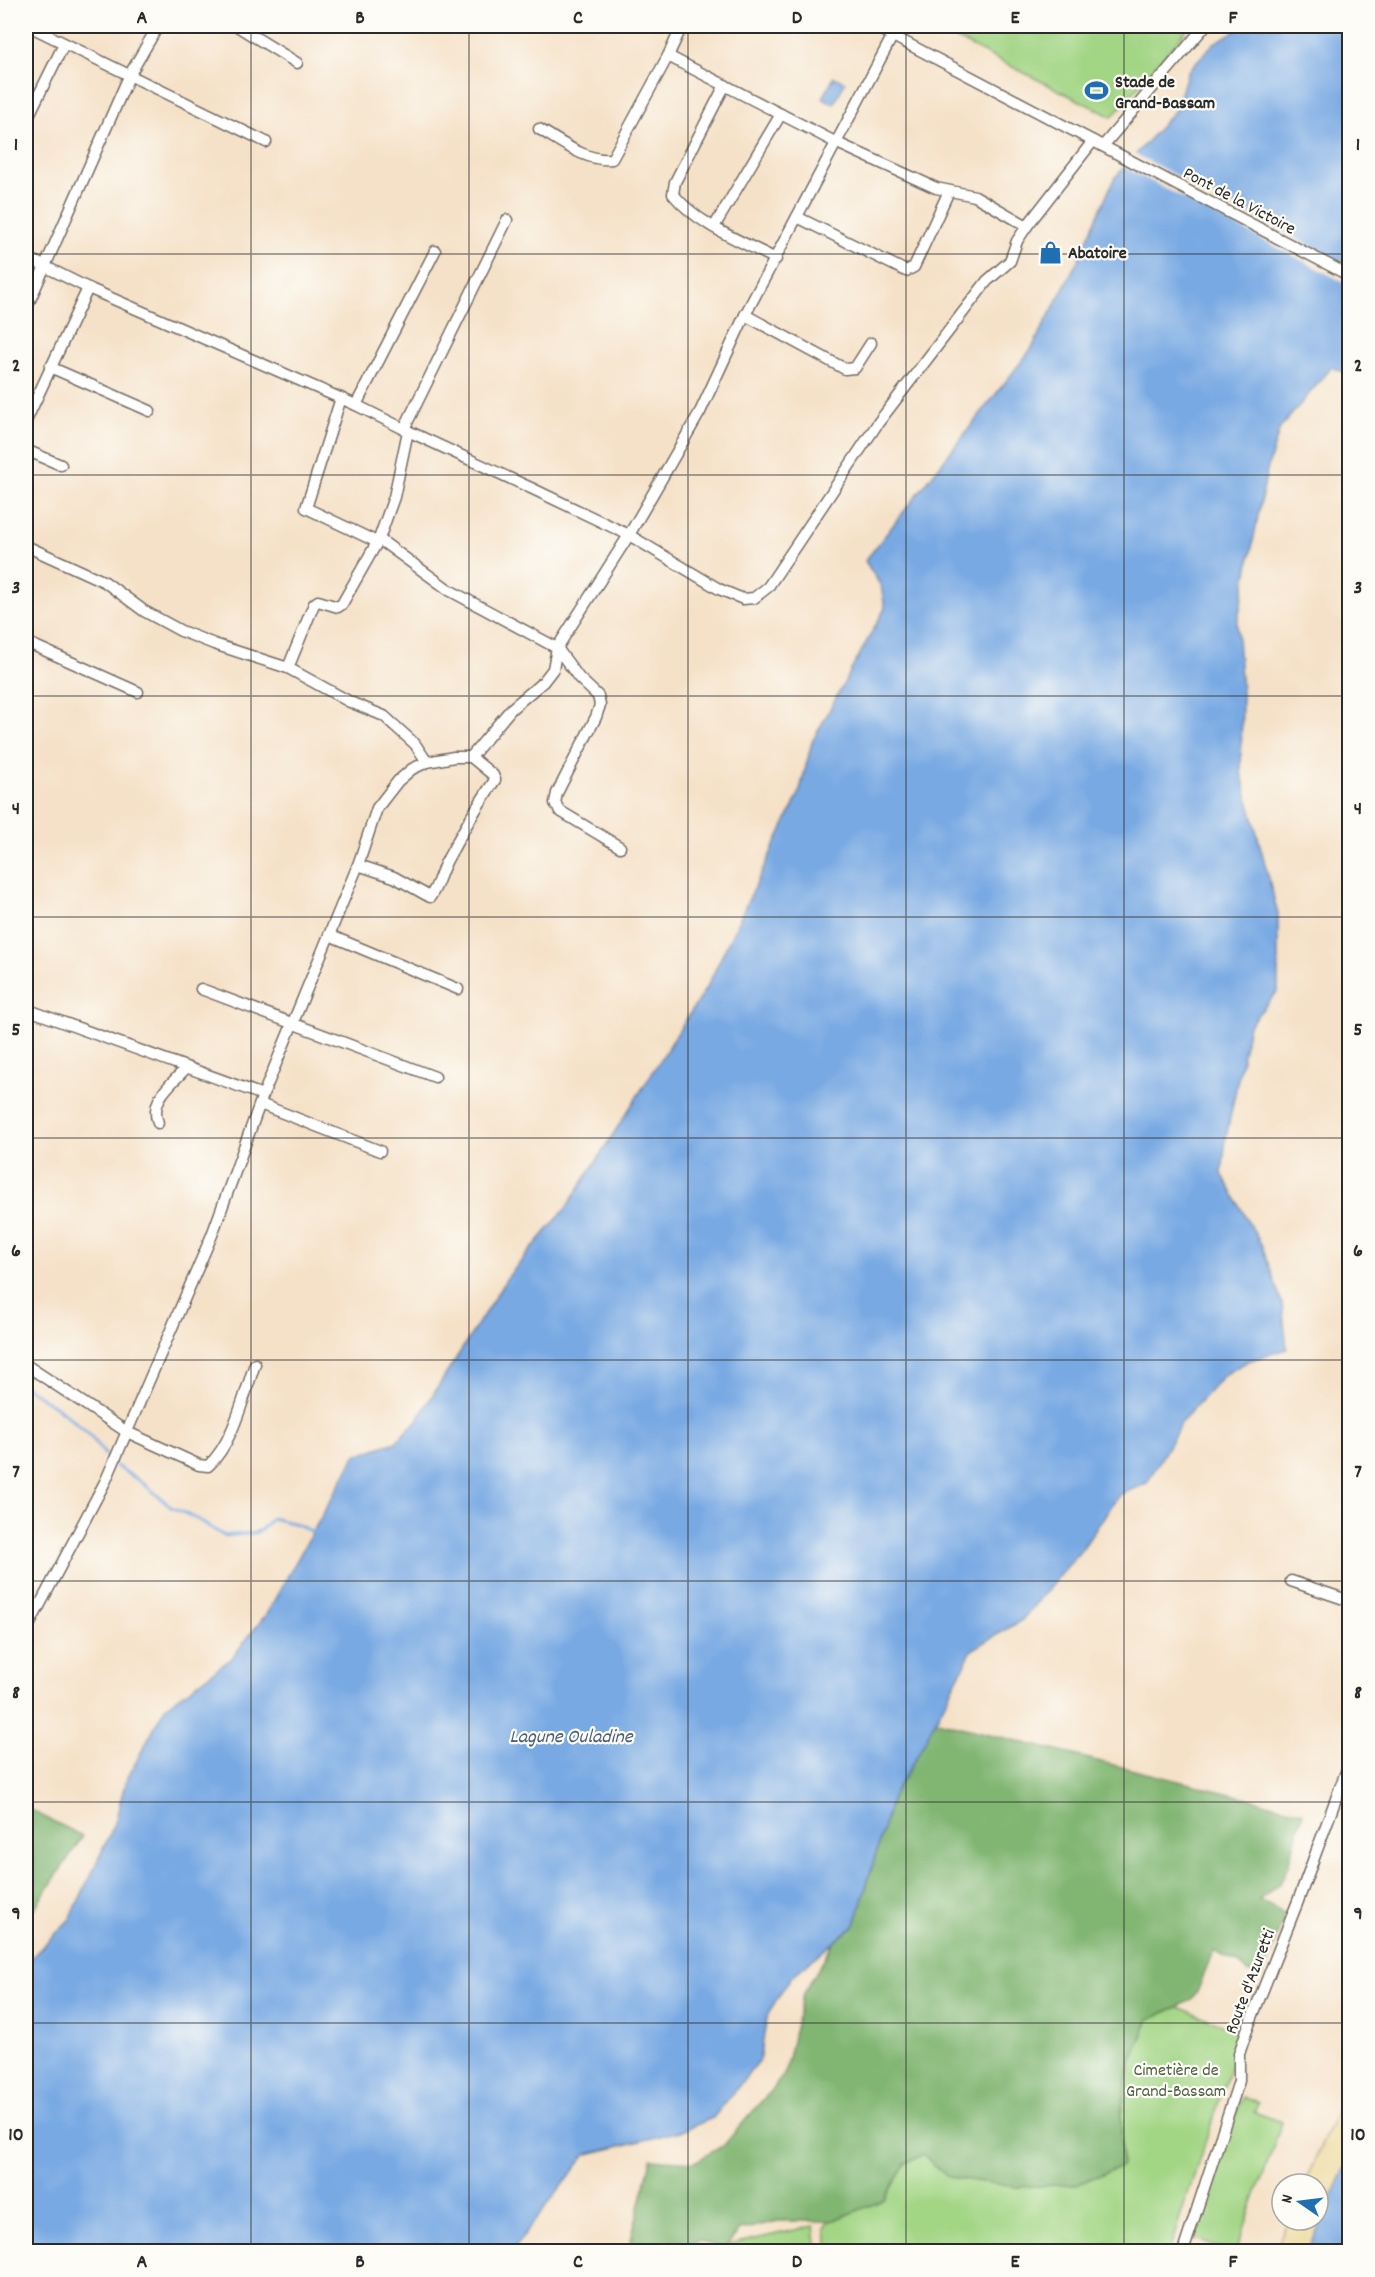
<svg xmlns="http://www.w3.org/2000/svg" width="1375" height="2277" font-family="Dekko,sans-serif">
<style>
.green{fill:#a2d584;stroke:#668058;stroke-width:1.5}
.forest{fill:#81b672;stroke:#56704e;stroke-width:1.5}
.sand{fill:#eeda9e;stroke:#8c8264;stroke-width:1.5}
.water{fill:#78a9e3;stroke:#526a87;stroke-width:1.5}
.pier{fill:#f5e1c7}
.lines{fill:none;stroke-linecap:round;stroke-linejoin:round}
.stream{stroke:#78a9e3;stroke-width:3}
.minor-casing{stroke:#726b62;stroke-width:13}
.minor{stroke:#fff;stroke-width:10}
.grid{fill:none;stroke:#2b2b2b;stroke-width:1.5;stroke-opacity:0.55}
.labels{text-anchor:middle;stroke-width:4.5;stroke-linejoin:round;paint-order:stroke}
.poi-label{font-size:18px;font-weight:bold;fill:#2b2b2b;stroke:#fdfcf7;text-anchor:start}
.street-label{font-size:18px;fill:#2b2b2b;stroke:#fdfcf7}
.park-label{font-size:18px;fill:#4f5e46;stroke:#fdfcf7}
.water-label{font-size:20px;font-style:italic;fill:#4a5d75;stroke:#fdfcf7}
.neatline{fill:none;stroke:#2b2b2b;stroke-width:2}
.grid-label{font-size:20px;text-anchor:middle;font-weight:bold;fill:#2b2b2b}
</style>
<rect width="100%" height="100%" fill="#fdfcf7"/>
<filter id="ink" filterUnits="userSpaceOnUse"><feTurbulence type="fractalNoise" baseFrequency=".0167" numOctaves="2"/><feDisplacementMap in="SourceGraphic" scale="12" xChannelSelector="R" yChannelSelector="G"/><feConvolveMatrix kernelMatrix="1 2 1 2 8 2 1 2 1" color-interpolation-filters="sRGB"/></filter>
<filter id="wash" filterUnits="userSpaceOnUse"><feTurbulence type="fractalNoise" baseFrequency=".008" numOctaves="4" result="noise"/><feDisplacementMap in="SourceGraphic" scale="24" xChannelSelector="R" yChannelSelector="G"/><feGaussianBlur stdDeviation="1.35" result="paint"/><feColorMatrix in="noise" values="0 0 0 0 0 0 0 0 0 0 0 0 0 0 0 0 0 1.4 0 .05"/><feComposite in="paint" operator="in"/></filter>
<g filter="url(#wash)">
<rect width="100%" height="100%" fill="#f5e1c7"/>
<!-- green -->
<g class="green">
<path d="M931 26H1190L1112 117Z"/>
<path d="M1178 2007 1242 2032 1169 2251H830L825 2228 829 2222 884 2200 905 2164 922 2155 949 2177 1121 2166V2113L1130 2065 1149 2019Z"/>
<path d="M1242 2097 1258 2103 1254 2112 1282 2122 1236 2251H1230L1191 2237Z"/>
<path d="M814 2226 817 2251H700Z"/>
</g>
<!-- forest -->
<g class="forest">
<path d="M925 1718 1303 1812 1288 1866 1280 1884 1259 1900 1285 1914 1262 1976 1248 1972 1238 1963 1213 1951 1198 1990 1190 2001 1149 2019 1130 2065 1121 2113 1122 2166 1078 2184 1017 2187 948 2177 922 2155 905 2164 884 2200 831 2221H778L740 2230 726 2246 717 2247 699 2240 674 2251 628 2252 651 2159 695 2162 724 2145 784 2075 803 1994 834 1942 855 1925 893 1795 916 1758Z"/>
<path d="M26 1808 83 1836 26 1921Z"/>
</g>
<!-- sand -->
<path class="sand" d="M1349 2084V2160L1308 2251 1275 2252 1288 2220H1318V2184H1304Z"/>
<!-- water -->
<g class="water">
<path d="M1244 26H1349V365L1344 372 1332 367 1280 428 1267 470 1237 624 1242 692 1241 772 1278 914V991L1249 1025 1226 1137 1222 1174 1262 1246 1282 1303 1287 1349 1248 1361 1224 1375 1183 1420 1147 1483 1119 1495 1082 1549 1022 1620 972 1650 916 1758 893 1795 855 1925 791 1977 768 2013 759 2061 713 2118 684 2130 585 2155 512 2251H26V1971L30 1959 70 1919 115 1823 125 1783 165 1707 232 1658 267 1613 356 1455 396 1442 417 1420 507 1278 567 1207 708 985 799 794 812 742 885 608 881 586 865 561 1032 348 1078 260 1114 179 1176 109 1188 71 1214 43Z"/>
<path d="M834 77 845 82 834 104 823 98Z"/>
<path d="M1349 2160V2251H1308Z"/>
</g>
<!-- pier -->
<path class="pier" d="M1133 153 1349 266V285L1122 166Z"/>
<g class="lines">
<!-- stream -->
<g class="stream">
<path d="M26 1387 59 1409 89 1434 111 1462"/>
<path d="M116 1466 143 1483 171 1507 197 1519 224 1536 254 1533 261 1530 272 1518 296 1524 314 1533"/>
</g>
</g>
</g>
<g filter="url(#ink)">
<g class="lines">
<defs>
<g id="minor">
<path d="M29 26 266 142"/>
<path d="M237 26 297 63"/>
<path d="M682 26 668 56 835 142 936 188 975 196 1027 226"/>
<path d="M874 26 1350 276"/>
<path d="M725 85 675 182 673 194C698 225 741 241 776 259"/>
<path d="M26 121 64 44"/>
<path d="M539 129C560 141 586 162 612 159L668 56"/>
<path d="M1103 146 1205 26"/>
<path d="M797 217 906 271 914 267 949 191"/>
<path d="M714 227 781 114"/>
<path d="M26 257 88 288 356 405 408 431 533 489 629 535 719 589 743 599 754 598 768 587 878 423 987 281 1010 261 1017 241 1027 226 1093 141"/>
<path d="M26 309 130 74 158 26"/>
<path d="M745 315 845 369 855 368 871 343"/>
<path d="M50 367 150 411"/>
<path d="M341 398 306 508 377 542"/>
<path d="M356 405 435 251"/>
<path d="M26 421 88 288"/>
<path d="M404 429 507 220"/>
<path d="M26 450 61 465"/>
<path d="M379 539 449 590 557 648 579 678 598 696 600 705 596 717 557 793 555 803 560 811 620 847"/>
<path d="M26 546 105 582 144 611 181 631 214 644 288 668 350 702 384 716 415 744 427 762"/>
<path d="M26 642 138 692"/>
<path d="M288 668 314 604 318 601 338 607 342 604 379 539 394 497 408 431"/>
<path d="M358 865 394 877 430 897C438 886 440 874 446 862 461 834 477 806 495 780L493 775 471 757"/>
<path d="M329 935 458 989"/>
<path d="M201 989 435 1077"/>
<path d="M26 1009 263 1095"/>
<path d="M260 1104 380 1151"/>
<path d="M158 1123C149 1099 171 1085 186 1068"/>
<path d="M26 1365 127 1432 199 1465 208 1466C233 1444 244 1395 255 1364"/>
<path d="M1291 1581 1350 1601"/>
<path d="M26 1631 106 1480 212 1235 263 1095 358 865 377 808 398 781 412 769 427 762 454 757H471L511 709 543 682 553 669 557 648 629 535 700 412 745 315 893 35"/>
<path d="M1183 2252 1239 2081V2054L1247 2030 1298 1901 1350 1761"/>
</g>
</defs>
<!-- minor casing -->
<use href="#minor" class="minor-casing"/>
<!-- minor -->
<use href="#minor" class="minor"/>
</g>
</g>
<!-- grid -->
<path class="grid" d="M251 26V2252M469 26V2252M688 26V2252M906 26V2252M1124 26V2252M26 254H1350M26 475H1350M26 696H1350M26 917H1350M26 1138H1350M26 1360H1350M26 1581H1350M26 1802H1350M26 2023H1350"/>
<!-- icons -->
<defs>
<symbol id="stadium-bare" viewBox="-9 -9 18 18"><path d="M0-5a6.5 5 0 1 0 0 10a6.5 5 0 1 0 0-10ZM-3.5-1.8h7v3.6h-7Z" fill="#1f6fb2" stroke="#fdfcf7" stroke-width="2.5" paint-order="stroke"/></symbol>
<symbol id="shop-bare" viewBox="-9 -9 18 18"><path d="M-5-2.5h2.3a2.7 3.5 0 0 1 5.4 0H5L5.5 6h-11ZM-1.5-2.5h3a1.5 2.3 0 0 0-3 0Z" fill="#1f6fb2" stroke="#fdfcf7" stroke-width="2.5" paint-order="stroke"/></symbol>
</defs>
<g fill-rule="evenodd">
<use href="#stadium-bare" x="1080" y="74" width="33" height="33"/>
<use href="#shop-bare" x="1034" y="236" width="33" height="33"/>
</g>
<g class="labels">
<!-- poi labels -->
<g class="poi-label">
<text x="1115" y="87">Stade de<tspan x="1115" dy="21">Grand-Bassam</tspan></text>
<text x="1068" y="258">Abatoire</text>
</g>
<!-- street labels -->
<g class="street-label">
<text transform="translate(1240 200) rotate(28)" y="6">Pont de la Victoire</text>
<text transform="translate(1249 1981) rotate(-69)" y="6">Route d'Azuretti</text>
</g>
<!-- park labels -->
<g class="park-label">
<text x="1176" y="2075">Cimetière de<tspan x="1176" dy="21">Grand-Bassam</tspan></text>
</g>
<!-- water labels -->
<g class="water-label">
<text x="571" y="1742">Lagune Ouladine</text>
</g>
</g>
<!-- margin -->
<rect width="1375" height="2277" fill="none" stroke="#fdfcf7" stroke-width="66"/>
<!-- north arrow -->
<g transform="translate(1300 2202) rotate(284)"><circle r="28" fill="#fdfcf7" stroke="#a9a8a5" stroke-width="1.5"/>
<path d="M0-4.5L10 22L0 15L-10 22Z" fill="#1f6fb2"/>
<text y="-9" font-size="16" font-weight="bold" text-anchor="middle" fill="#2b2b2b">N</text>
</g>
<rect x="33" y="33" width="1309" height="2211" class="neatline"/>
<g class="grid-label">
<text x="142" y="23">A</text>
<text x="360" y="23">B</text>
<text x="578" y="23">C</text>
<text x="797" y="23">D</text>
<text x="1015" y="23">E</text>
<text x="1233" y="23">F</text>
<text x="16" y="150">1</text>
<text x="1358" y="150">1</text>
<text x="16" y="371">2</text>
<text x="1358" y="371">2</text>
<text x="16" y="593">3</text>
<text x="1358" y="593">3</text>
<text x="16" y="814">4</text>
<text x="1358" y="814">4</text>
<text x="16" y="1035">5</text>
<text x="1358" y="1035">5</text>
<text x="16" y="1256">6</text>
<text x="1358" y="1256">6</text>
<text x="16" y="1477">7</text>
<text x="1358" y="1477">7</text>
<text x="16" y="1698">8</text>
<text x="1358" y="1698">8</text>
<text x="16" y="1919">9</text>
<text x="1358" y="1919">9</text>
<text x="16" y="2140">10</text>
<text x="1358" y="2140">10</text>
<text x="142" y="2267">A</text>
<text x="360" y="2267">B</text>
<text x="578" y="2267">C</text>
<text x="797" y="2267">D</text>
<text x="1015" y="2267">E</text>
<text x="1233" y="2267">F</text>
</g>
</svg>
